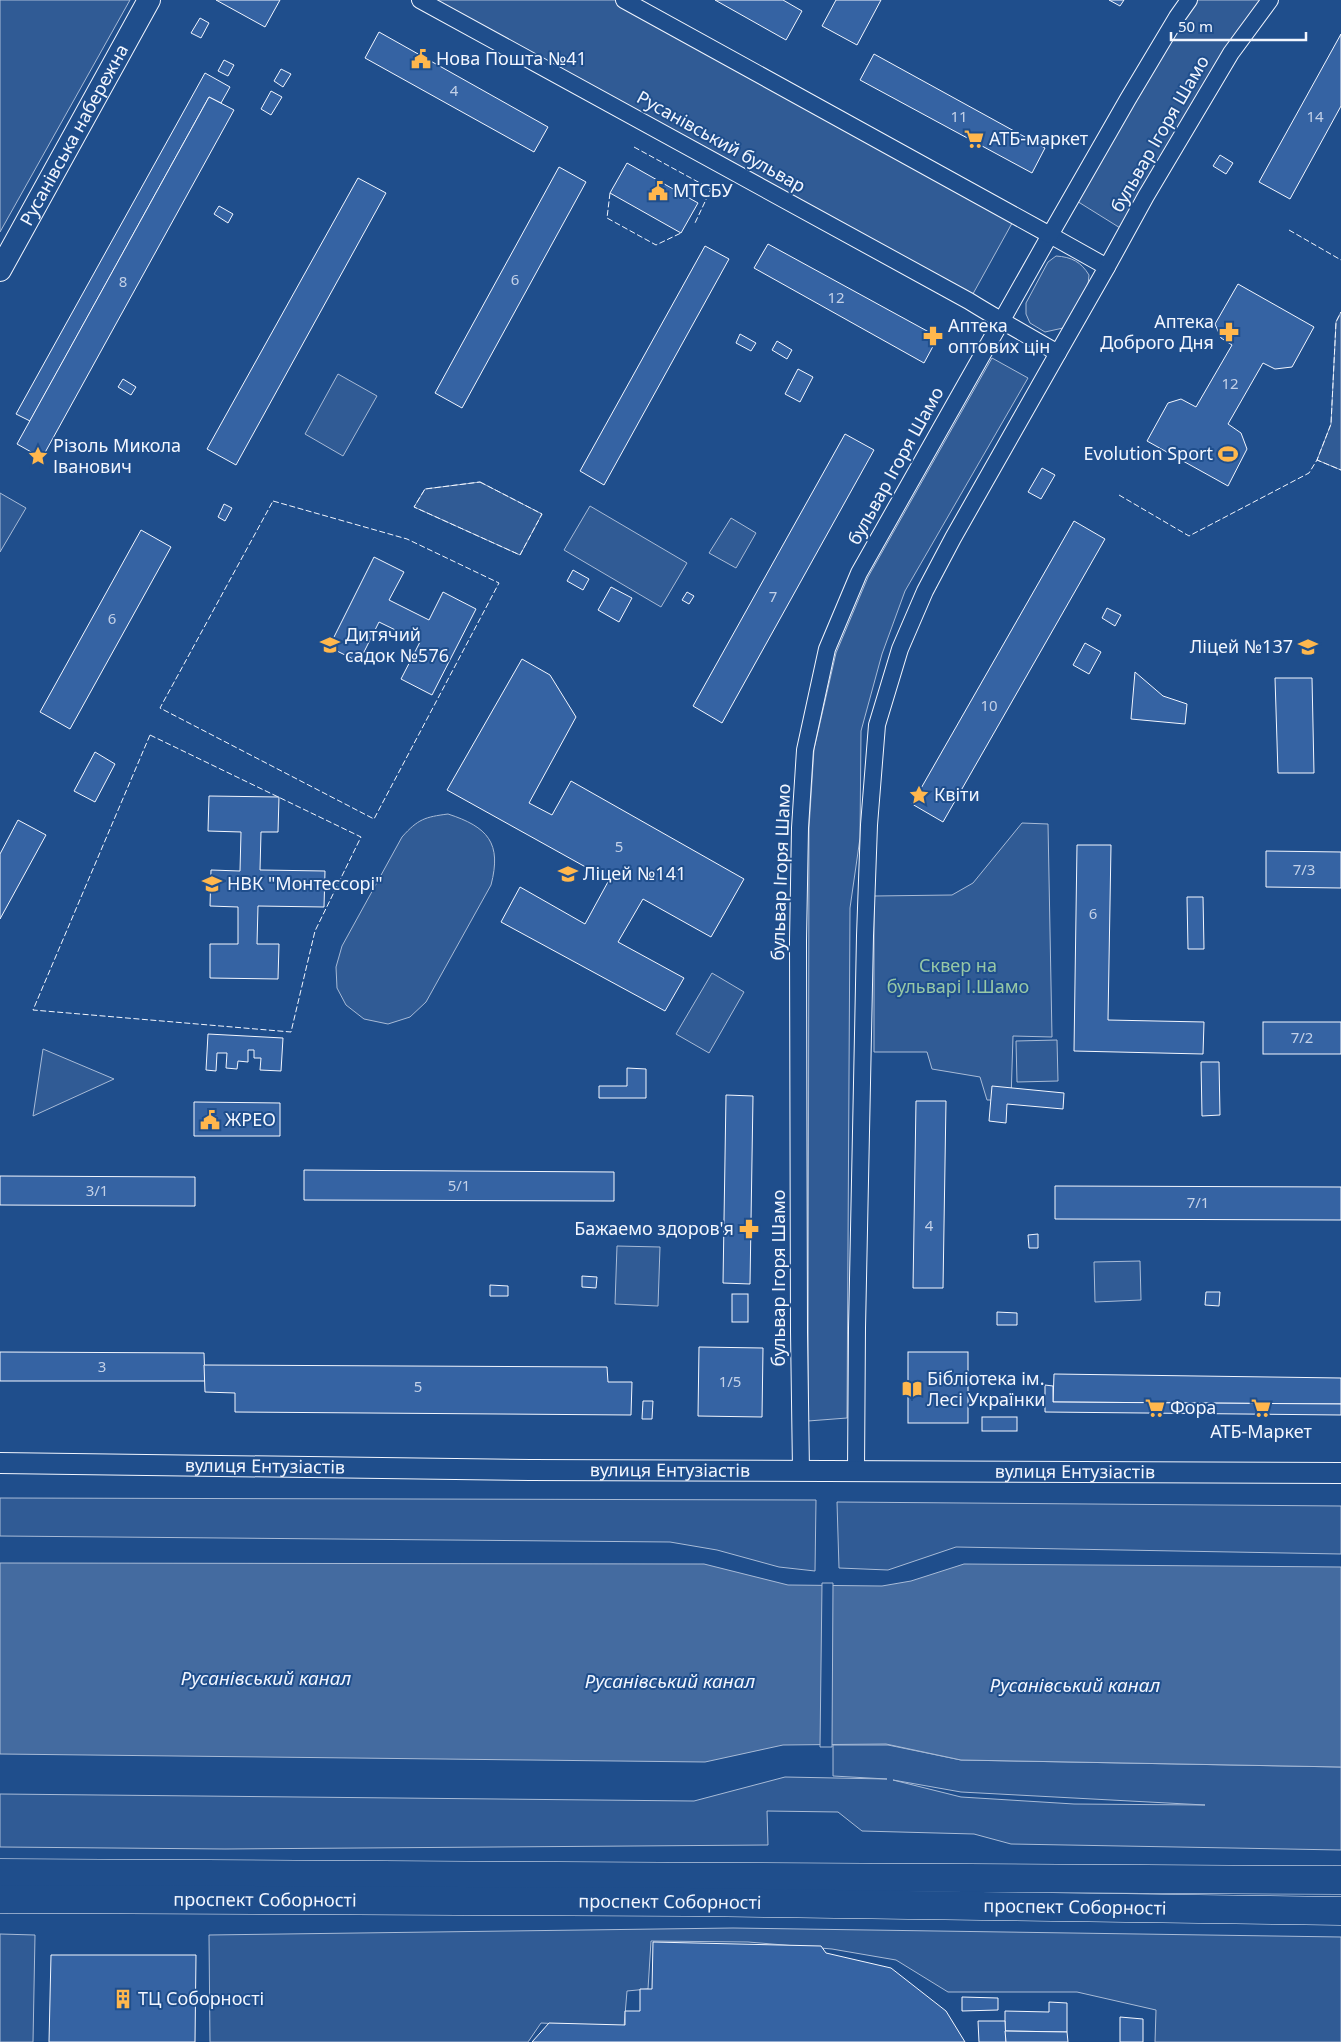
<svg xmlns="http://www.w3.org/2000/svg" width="1341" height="2042" font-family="'Noto Sans',sans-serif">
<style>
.green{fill:#305b95;stroke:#a8bbd7;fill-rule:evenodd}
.water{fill:#446ba0;stroke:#a8bbd7}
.pier{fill:#1f4e8c;stroke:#a8bbd7}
.building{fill:#3563a3;stroke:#f2f6ff}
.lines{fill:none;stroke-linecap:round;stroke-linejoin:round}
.minor-casing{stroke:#f2f6ff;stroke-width:18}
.tertiary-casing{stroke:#f2f6ff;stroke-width:22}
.secondary-casing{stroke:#f2f6ff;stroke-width:24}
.trunk-casing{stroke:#f2f6ff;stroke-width:29}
.minor{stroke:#1f4e8c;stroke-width:16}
.tertiary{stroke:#1f4e8c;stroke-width:20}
.secondary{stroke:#1f4e8c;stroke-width:22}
.trunk{stroke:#1f4e8c;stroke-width:28}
.fence{stroke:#f2f6ff;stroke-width:1;stroke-dasharray:6 2.5;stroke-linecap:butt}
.labels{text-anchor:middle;stroke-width:4;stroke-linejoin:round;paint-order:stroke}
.number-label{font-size:15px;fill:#c3d1e8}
.poi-label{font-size:18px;fill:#f2f6ff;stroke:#1f4e8c;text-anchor:start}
.street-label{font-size:18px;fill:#f2f6ff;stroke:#1f4e8c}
.park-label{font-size:18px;fill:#97c8a6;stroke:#1f4e8c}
.water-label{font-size:19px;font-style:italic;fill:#f2f6ff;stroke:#1f4e8c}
</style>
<rect width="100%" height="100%" fill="#1f4e8c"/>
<!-- green -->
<g class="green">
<path d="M0 0H130L0 232Z"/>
<path d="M420 0H624L1016 216 969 301Z"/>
<path d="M1189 0H1270L1125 231 1072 198Z"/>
<path d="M1056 256C1072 257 1081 262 1089 275L1088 285 1063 328 1045 332 1030 323 1026 314V303L1048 262Z"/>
<path d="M1341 312V470L1317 460 1331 424 1336 322Z"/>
<path d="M992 358 1028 378 905 591 882 654 861 731 860 838 850 908 847 1418 808 1421 809 828 814 749 836 653 868 577Z"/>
<path d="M338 374 377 396 343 456 305 434Z"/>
<path d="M480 482 542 514 520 555 414 507 425 489Z"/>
<path d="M0 493 26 508 0 552Z"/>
<path d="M590 506 687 563 661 607 564 550Z"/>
<path d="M731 518 756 533 736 568 709 553Z"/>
<path d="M448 814C488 827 502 843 491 885L426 1002 410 1017 388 1024 364 1019 346 1005 337 988 336 967 342 946 402 837C418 819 425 817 448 814Z"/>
<path d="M1022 823 1048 824 1052 1037 1013 1036 1011 1100H987L980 1077 932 1069 927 1052H874V896L952 895 973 883Z"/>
<path d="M712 973 744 992 709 1053 676 1034Z"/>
<path d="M1057 1040 1058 1081 1017 1082 1016 1041Z"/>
<path d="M43 1049 114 1079 33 1116Z"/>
<path d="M617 1246 660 1247 658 1306 615 1304Z"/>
<path d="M1140 1261 1141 1300 1095 1302 1094 1262Z"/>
<path d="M0 1498 816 1500 815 1571 779 1567 717 1550 670 1542 0 1536Z"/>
<path d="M837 1502 1341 1506V1554L956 1547 888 1570 839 1568Z"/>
<path d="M833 1745H888L961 1760 1341 1767V1850L1011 1844 974 1834 862 1831 838 1812 767 1811 768 1845 225 1849 0 1847V1794L694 1801 785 1777 887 1779 833 1776ZM893 1780 961 1792 1205 1805 1074 1804 961 1797Z"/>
<path d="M733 1928 1341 1937V2042H1155L1156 2010 1077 1992H948L896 1960 832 1949 748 1942 651 1941 648 1989 627 1991 624 2027 541 2023 528 2042H210L209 1935Z"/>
<path d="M0 1934 35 1935 33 2042H0Z"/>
</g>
<!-- water -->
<path class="water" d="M0 1563 704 1564 788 1585 882 1586 911 1581 964 1564 1341 1567V1767L961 1760 886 1744 783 1745 705 1762 0 1754Z"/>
<!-- pier -->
<path class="pier" d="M822 1583H833L832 1747H820Z"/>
<!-- building -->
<g class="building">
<path d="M216 0H280L265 27Z"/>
<path d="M715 0H783L802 11 786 40Z"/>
<path d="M836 0H881L857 45 822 26Z"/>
<path d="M1109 0H1124L1120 6Z"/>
<path d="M200 18 209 23 201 38 191 33Z"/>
<path d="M379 32 548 127 534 152 365 58Z"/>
<path d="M1341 34V106L1290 199 1259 182Z"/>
<path d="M874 54 1045 148 1032 173 860 80Z"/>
<path d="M224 60 234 65 228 76 218 71Z"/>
<path d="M281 69 291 74 283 87 274 81Z"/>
<path d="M205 73 230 87 221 103 209 97 30 421 16 414Z"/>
<path d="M271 91 282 97 271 115 261 109Z"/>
<path d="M209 97 234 110 42 458 17 444Z"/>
<path d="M1220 155 1233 163 1226 174 1213 166Z"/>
<path d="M627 163 698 203 681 233 610 193Z"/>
<path d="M559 167 586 182 462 408 435 393Z"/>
<path d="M358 178 386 193 236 465 207 449Z"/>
<path d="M219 206 233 214 228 223 214 214Z"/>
<path d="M768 244 938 337 924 363 754 268Z"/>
<path d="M705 246 729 259 604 485 580 471Z"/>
<path d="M1238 284 1314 327 1292 367 1275 369 1263 363 1228 424 1241 433 1247 449 1228 486 1147 441 1168 403 1181 399 1196 407 1232 345 1221 338 1215 324Z"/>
<path d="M740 334 756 343 751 351 736 343Z"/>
<path d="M777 341 792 350 787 359 772 350Z"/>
<path d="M798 369 813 377 800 402 785 394Z"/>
<path d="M123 379 136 387 131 395 118 387Z"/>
<path d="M845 434 874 450 722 723 693 706Z"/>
<path d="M1042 468 1055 475 1041 499 1028 492Z"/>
<path d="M224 504 232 508 225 521 218 517Z"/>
<path d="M1074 521 1105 539 943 822 912 804Z"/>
<path d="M141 530 171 547 70 729 40 712Z"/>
<path d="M374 557 404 572 389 600 429 620 443 592 476 609 432 695 401 679 420 642 379 622 359 662 329 647Z"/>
<path d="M573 570 589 579 583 590 567 581Z"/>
<path d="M611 587 632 598 619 622 598 610Z"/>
<path d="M687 592 694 596 689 604 682 600Z"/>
<path d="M1107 608 1121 615 1115 626 1102 618Z"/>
<path d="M1085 643 1101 652 1089 674 1073 665Z"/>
<path d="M522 659 550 675 576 717 529 803 552 815 571 781 744 879 711 937 643 899 618 942 684 978 665 1011 501 922 520 887 585 924 609 880 447 790Z"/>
<path d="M1135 672 1163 696 1187 704 1185 724 1131 719Z"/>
<path d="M1275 678H1312L1314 773H1278Z"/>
<path d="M95 752 115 764 95 802 74 791Z"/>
<path d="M209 796 279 797 278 832H261L260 870 325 871 324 907 258 906 257 944H279L278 979 210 978V944H238V907L210 906 211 870 240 871 241 832 208 831Z"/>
<path d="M18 820 46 835 0 919V854Z"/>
<path d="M1077 845H1111L1108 1020 1204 1022 1203 1054 1074 1051Z"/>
<path d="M1266 851 1341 852V888L1266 887Z"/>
<path d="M1187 897H1203L1204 949H1188Z"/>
<rect x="1263" y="1022" width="78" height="32"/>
<path d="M208 1034 283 1038 281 1071 260 1070 261 1058H254V1050H248V1062L238 1061 237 1069 226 1068 227 1053H217L216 1071 206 1070Z"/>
<path d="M1201 1062H1219L1220 1115 1202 1116Z"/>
<path d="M627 1068 646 1069V1098H599V1086H627Z"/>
<path d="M992 1086 1064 1093 1063 1109 1007 1104 1006 1123 989 1121Z"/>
<path d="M726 1095 753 1096 750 1284 723 1283Z"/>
<path d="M916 1101H946L943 1288H913Z"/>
<path d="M194 1102 280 1103V1136H194Z"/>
<path d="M304 1170 614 1172V1201L304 1200Z"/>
<path d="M0 1176 195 1177V1206L0 1205Z"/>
<path d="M1055 1186 1341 1187V1220L1055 1219Z"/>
<path d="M1038 1234V1248H1029L1028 1235Z"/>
<path d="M582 1276 597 1277 596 1288 582 1287Z"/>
<path d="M490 1285 508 1286V1296H490Z"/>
<path d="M1206 1292H1220L1219 1306 1205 1305Z"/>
<rect x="732" y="1294" width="16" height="28"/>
<path d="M997 1312 1017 1313V1325H997Z"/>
<path d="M699 1347 763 1348 762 1417 698 1416Z"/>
<path d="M0 1352 204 1353 205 1381H0Z"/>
<rect x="908" y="1352" width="60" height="71"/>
<path d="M204 1365 607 1367 608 1382H632L631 1415 235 1412V1393L205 1392Z"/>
<path d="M1054 1374 1341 1378V1404L1053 1402Z"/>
<path d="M1045 1385 1053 1386V1402L1341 1404V1415L1045 1412Z"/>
<path d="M643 1401H653L652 1419H642Z"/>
<rect x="982" y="1417" width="35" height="14"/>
<path d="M653 1942 821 1946 826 1953 891 1968 946 2011 965 2042H532L549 2023 625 2025V2011H640V1989H652Z"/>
<path d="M51 1955H196L195 2042H49Z"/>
<path d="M962 1997 998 1998V2010L962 2011Z"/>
<path d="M1049 2002 1067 2003V2032L1005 2031V2011L1049 2012Z"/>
<path d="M1120 2017 1143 2019V2042H1120Z"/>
<path d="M978 2021H1005L1006 2042H979Z"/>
<path d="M1005 2031 1067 2032 1068 2042H1006Z"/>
</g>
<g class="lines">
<defs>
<g id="minor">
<path d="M420 0 969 301C998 319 1028 336 1058 353L1107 267 1050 235 859 573 827 649 805 750 800 828 798 940 799 1332 801 1471"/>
<path d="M624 0 1050 235 1128 99 1177 17 1189 0"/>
<path d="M1107 267 1146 196 1231 53 1270 0"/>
<path d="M856 1470 857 1328 865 936 869 825 877 725 900 649 925 591 953 538 1058 353"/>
</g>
<g id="tertiary">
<path id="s1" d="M0 1463 530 1470 1341 1473"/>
</g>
<g id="secondary">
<path id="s2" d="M0 270 149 0"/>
</g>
<g id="trunk">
<path d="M0 1873 1341 1880"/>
<path id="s3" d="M0 1899 690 1902 1341 1911"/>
</g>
</defs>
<!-- minor casing -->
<use href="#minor" class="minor-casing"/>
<!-- tertiary casing -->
<use href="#tertiary" class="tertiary-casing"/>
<!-- secondary casing -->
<use href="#secondary" class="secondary-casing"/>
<!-- trunk casing -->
<use href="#trunk" class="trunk-casing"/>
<!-- minor -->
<use href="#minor" class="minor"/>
<!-- tertiary -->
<use href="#tertiary" class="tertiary"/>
<!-- secondary -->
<use href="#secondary" class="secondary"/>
<!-- trunk -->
<use href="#trunk" class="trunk"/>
<!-- fence -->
<g class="fence">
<path d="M634 147 711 189 695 223"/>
<path d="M610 193 607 218 656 245 681 233"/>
<path d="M1289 230 1341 260"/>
<path d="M1318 459 1317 460 1341 470"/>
<path d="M480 482 542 514 520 555 414 507 425 489Z"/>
<path d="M1119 495 1189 536 1309 473 1317 460 1331 424 1336 322 1341 312"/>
<path d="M273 501 407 539 499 583 374 819 160 708Z"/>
<path d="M150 735 361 837 315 931 291 1032 33 1010Z"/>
</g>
</g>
<!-- icons -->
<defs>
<symbol id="civic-bare" viewBox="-9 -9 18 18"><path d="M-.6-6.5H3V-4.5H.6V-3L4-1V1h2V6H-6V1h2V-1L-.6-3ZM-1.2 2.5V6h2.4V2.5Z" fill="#ffb74d" stroke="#1f4e8c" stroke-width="2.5" paint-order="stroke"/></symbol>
<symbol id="supermarket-bare" viewBox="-9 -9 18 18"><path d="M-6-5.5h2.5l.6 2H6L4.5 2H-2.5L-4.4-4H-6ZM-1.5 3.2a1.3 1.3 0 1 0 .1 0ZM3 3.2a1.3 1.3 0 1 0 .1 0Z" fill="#ffb74d" stroke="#1f4e8c" stroke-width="2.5" paint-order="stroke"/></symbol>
<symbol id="pharmacy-bare" viewBox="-9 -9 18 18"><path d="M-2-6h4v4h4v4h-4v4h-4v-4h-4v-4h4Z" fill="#ffb74d" stroke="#1f4e8c" stroke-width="2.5" paint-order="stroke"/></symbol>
<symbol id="stadium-bare" viewBox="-9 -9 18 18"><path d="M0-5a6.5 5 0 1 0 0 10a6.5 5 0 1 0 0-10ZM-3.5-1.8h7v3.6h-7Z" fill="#ffb74d" stroke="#1f4e8c" stroke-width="2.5" paint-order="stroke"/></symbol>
<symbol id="sight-bare" viewBox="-9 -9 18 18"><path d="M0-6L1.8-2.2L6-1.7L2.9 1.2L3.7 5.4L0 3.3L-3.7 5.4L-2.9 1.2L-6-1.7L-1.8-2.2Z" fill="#ffb74d" stroke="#1f4e8c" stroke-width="2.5" paint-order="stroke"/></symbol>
<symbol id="school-bare" viewBox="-9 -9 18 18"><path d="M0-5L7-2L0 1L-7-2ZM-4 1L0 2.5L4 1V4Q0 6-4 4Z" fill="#ffb74d" stroke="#1f4e8c" stroke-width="2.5" paint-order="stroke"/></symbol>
<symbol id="library-bare" viewBox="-9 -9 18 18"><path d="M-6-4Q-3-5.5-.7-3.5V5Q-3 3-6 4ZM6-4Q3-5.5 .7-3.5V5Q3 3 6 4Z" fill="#ffb74d" stroke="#1f4e8c" stroke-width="2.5" paint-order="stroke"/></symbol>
<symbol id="building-bare" viewBox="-9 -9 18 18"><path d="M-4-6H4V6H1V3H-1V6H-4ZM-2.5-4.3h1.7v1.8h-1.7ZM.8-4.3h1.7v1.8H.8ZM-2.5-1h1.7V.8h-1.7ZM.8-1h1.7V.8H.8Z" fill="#ffb74d" stroke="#1f4e8c" stroke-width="2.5" paint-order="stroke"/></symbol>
</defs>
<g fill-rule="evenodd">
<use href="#civic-bare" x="407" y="45" width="28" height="28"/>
<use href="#supermarket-bare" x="960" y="125" width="28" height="28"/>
<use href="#civic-bare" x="644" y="177" width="28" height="28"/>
<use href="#pharmacy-bare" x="1215" y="318" width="28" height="28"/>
<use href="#pharmacy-bare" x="919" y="322" width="28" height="28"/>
<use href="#stadium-bare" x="1214" y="440" width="28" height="28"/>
<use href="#sight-bare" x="24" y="442" width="28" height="28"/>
<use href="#school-bare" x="316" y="631" width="28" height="28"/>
<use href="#school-bare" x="1294" y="633" width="28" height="28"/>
<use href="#sight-bare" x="905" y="781" width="28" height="28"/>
<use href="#school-bare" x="554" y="860" width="28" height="28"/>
<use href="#school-bare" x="198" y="870" width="28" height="28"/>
<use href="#civic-bare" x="196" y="1106" width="28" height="28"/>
<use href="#pharmacy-bare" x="735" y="1215" width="28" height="28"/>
<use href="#library-bare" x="898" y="1375" width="28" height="28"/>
<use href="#supermarket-bare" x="1141" y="1394" width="28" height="28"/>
<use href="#supermarket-bare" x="1247" y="1394" width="28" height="28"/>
<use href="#building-bare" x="109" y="1985" width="28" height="28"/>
</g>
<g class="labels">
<!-- number labels -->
<g class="number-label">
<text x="454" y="96">4</text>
<text x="959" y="122">11</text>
<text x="1315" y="122">14</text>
<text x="515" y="285">6</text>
<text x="123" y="287">8</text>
<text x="836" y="303">12</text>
<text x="1230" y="389">12</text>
<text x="773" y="602">7</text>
<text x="112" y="624">6</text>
<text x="989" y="711">10</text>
<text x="619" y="852">5</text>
<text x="1304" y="875">7/3</text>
<text x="1093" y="919">6</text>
<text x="1302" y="1043">7/2</text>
<text x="459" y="1191">5/1</text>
<text x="97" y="1196">3/1</text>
<text x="1198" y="1208">7/1</text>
<text x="929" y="1231">4</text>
<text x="102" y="1372">3</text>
<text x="730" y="1387">1/5</text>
<text x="418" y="1392">5</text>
</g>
<!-- poi labels -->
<g class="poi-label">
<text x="436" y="65">Нова Пошта №41</text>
<text x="989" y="145">АТБ-маркет</text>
<text x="673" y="197">МТСБУ</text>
<text x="1214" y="328" text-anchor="end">Аптека<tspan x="1214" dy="21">Доброго Дня</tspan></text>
<text x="948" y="332">Аптека<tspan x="948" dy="21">оптових цін</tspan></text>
<text x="53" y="452">Різоль Микола<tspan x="53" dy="21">Іванович</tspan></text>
<text x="1213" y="460" text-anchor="end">Evolution Sport</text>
<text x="345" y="641">Дитячий<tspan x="345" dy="21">садок №576</tspan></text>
<text x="1293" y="653" text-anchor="end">Ліцей №137</text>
<text x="934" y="801">Квіти</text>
<text x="583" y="880">Ліцей №141</text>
<text x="227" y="890">НВК "Монтессорі"</text>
<text x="225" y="1126">ЖРЕО</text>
<text x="734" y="1235" text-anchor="end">Бажаемо здоров'я</text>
<text x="927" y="1385">Бібліотека ім.<tspan x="927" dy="21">Лесі Українки</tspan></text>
<text x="1170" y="1414">Фора</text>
<text x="1261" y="1438" text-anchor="middle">АТБ-Маркет</text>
<text x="138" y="2005">ТЦ Соборності</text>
</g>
<!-- street labels -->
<g class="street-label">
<text transform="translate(1160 134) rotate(-60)" y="6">бульвар Ігоря Шамо</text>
<text dy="6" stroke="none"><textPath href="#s2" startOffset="154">Русанівська набережна</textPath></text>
<text transform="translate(721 142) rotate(29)" y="6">Русанівський бульвар</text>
<text transform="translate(896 466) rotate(-61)" y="6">бульвар Ігоря Шамо</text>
<text transform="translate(781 872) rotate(-88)" y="6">бульвар Ігоря Шамо</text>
<text transform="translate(779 1278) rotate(-90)" y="6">бульвар Ігоря Шамо</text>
<text dy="6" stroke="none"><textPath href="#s1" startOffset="265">вулиця Ентузіастів</textPath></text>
<text dy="6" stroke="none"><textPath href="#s1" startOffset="670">вулиця Ентузіастів</textPath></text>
<text dy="6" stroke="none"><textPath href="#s1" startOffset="1075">вулиця Ентузіастів</textPath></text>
<text dy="6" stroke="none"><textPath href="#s3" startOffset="265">проспект Соборності</textPath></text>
<text dy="6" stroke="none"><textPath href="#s3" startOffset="670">проспект Соборності</textPath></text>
<text dy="6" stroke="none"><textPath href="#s3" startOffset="1075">проспект Соборності</textPath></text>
</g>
<!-- park labels -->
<g class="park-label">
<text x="958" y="972">Сквер на<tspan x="958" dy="21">бульварі І.Шамо</tspan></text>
</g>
<!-- water labels -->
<g class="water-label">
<text x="266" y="1685">Русанівський канал</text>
<text x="670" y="1688">Русанівський канал</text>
<text x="1075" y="1692">Русанівський канал</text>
</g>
</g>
<!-- scale -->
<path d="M1171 32v8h135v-8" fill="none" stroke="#f2f6ff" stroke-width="2.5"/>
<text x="1178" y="32" font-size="15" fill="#f2f6ff" stroke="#1f4e8c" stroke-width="4" paint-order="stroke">50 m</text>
</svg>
